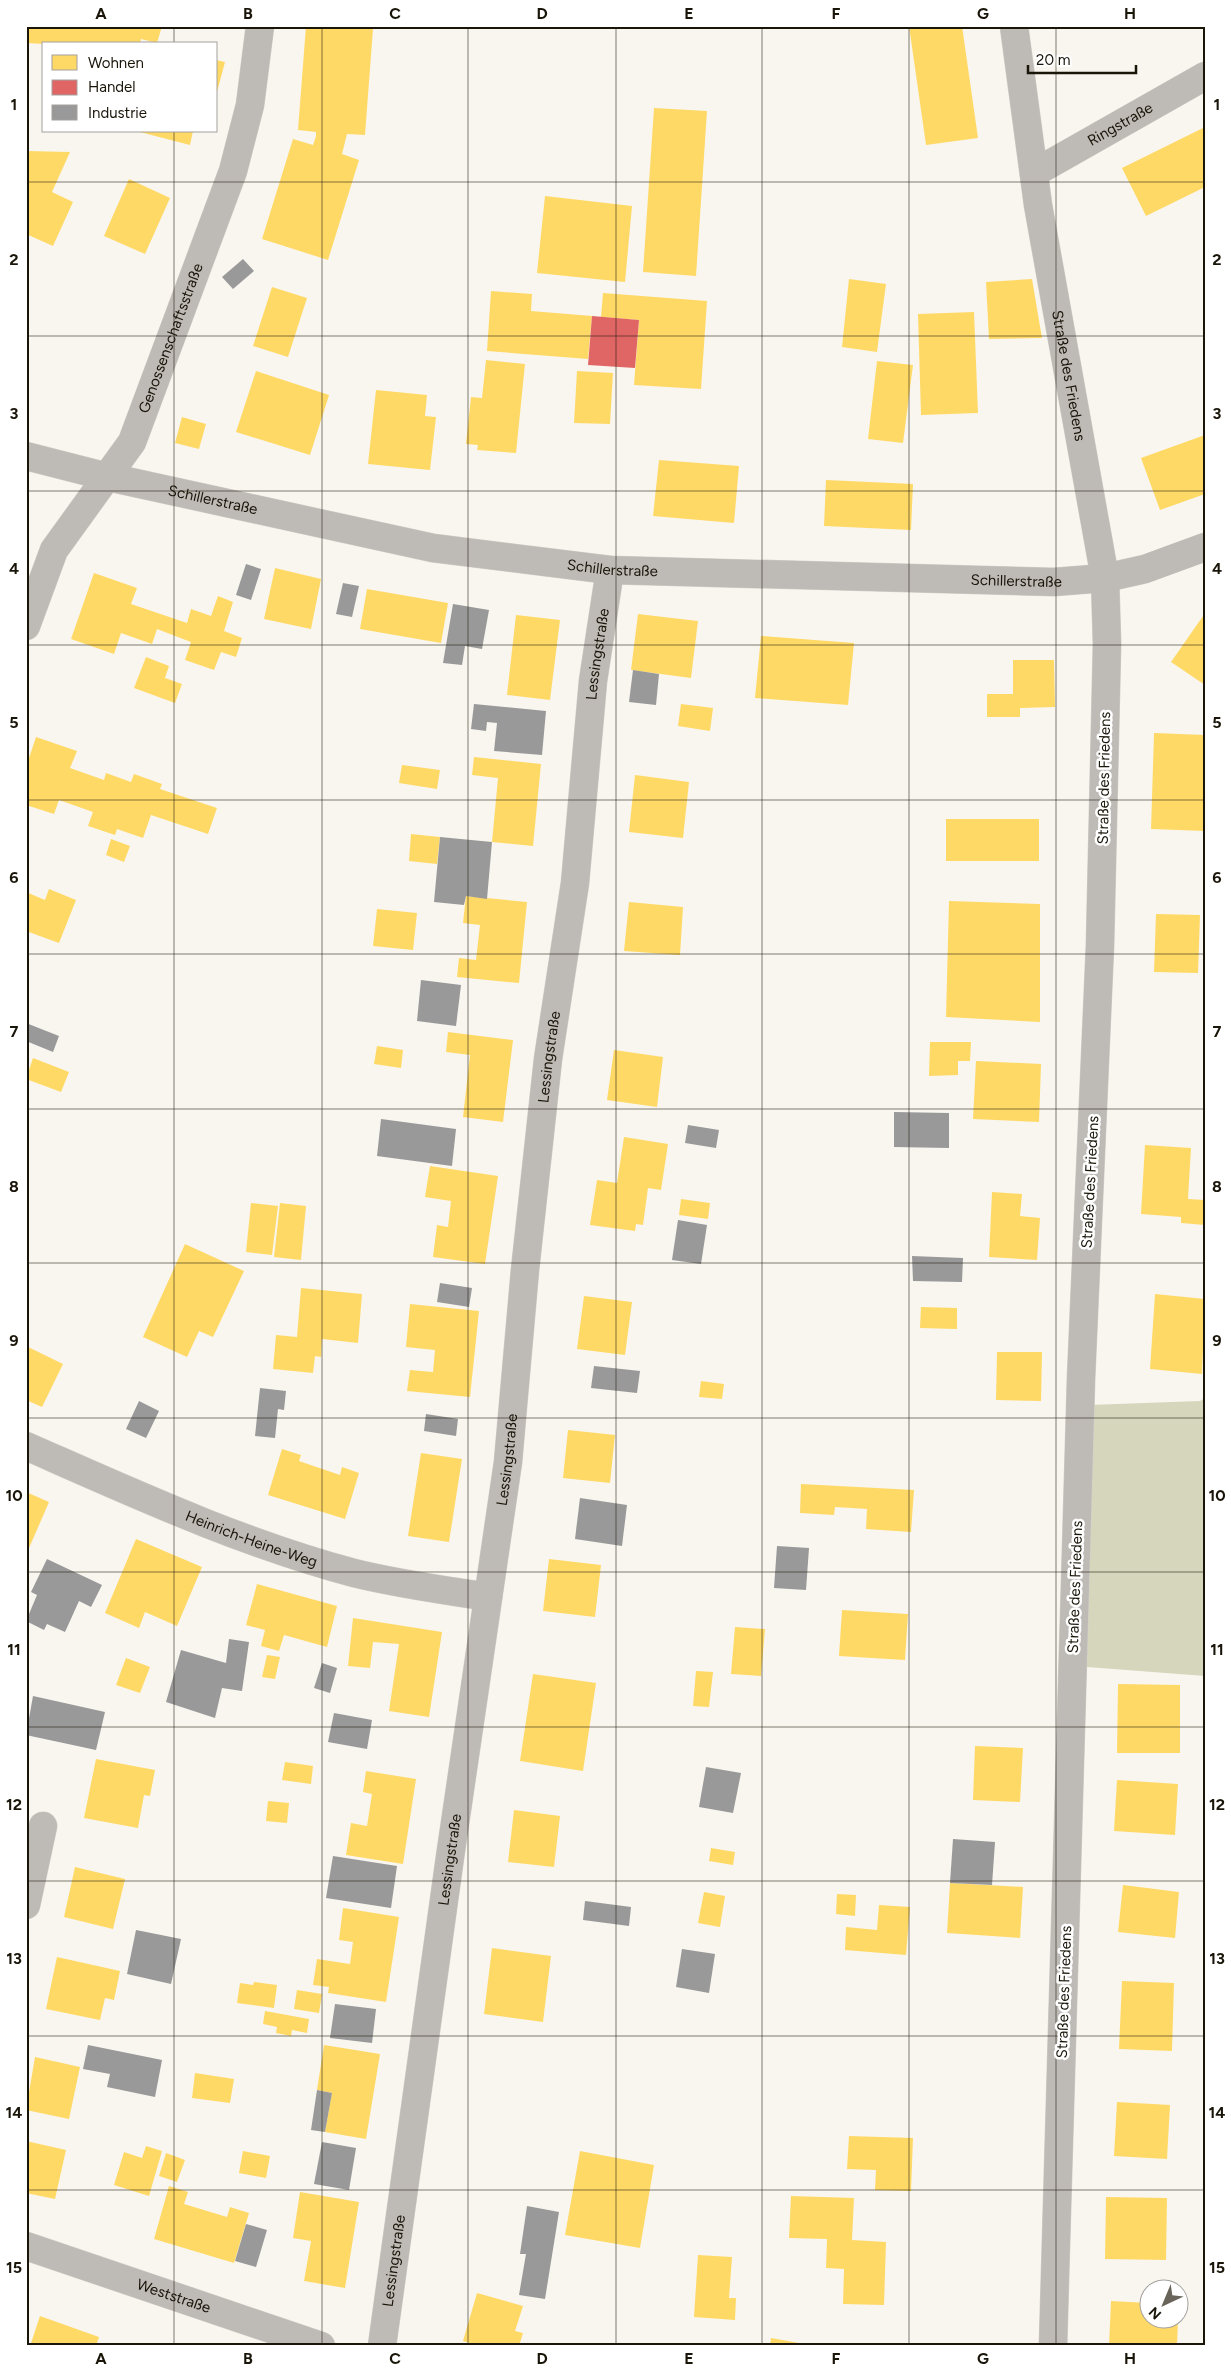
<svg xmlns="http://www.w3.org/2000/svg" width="1231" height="2372" font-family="Figtree,sans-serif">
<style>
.forest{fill:#d5d6bc}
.homes{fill:#ffd966}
.shops{fill:#e06666}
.industry{fill:#999}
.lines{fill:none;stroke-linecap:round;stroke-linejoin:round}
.street-casing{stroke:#d4d1cb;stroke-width:29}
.street{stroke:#bebab6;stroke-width:28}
.grid{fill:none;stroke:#1a1509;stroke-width:1;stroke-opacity:0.55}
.labels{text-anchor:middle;stroke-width:5;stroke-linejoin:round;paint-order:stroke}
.street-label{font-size:15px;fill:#1a1509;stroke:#fff}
.neatline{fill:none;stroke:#1a1509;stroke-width:2}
.grid-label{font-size:16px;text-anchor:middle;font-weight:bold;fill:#1a1509}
</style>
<rect width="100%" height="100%" fill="#f9f6ef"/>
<!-- forest -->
<path class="forest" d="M1205 1398V1676L1074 1666 1089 1405 1200 1401Z"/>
<!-- homes -->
<g class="homes">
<path d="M26 26H162L157 43 141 39 140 44H44L26 43Z"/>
<path d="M306 26 373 29 365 135 347 134 342 154 359 160 328 260 262 239 293 139 313 145 316 136V132L298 130Z"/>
<path d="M909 26H962L978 138 926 145Z"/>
<path d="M216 60 225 62 217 92H216Z"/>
<path d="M654 108 707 111 696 276 643 272Z"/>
<path d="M1205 127V187L1146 216 1122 168Z"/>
<path d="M136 131H193L190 145Z"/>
<path d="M26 151 70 152 52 192 73 202 53 246 26 234Z"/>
<path d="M129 179 170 198 145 254 104 236Z"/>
<path d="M545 196 632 206 625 282 537 273Z"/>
<path d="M849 279 886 284 877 352 842 347Z"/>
<path d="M1032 279 1042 338 989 339 986 282Z"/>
<path d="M272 287 307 298 288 357 253 346Z"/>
<path d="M491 291 532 294 531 311 592 316 588 359 487 351Z"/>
<path d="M603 293 707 301 701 389 634 385 639 320 601 317Z"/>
<path d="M974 312 978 413 921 415 918 314Z"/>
<path d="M486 360 525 364 516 453 477 450 478 445 466 444 471 397 482 398Z"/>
<path d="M877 361 913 365 903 443 868 439Z"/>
<path d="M256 371 329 395 310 455 236 432Z"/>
<path d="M577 371 613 373 610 424 574 423Z"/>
<path d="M376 390 427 395 425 416 436 417 430 470 368 464Z"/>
<path d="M182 417 206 424 199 449 175 443Z"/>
<path d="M1205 435V494L1160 510 1141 458Z"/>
<path d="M659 460 739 466 734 523 653 516Z"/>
<path d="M826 480 913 484 911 530 824 526Z"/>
<path d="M275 568 321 579 311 629 264 619Z"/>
<path d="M94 573 137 588 131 604 187 623 191 609 211 616 218 596 233 602 224 631 242 638 236 657 221 652 214 670 185 660 191 642 157 629 152 644 121 633 114 654 71 639Z"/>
<path d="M367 589 448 603 441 643 360 629Z"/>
<path d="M638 614 698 621 691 678 631 670Z"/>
<path d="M516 615 560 620 550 700 507 695Z"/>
<path d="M1203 616 1205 617V685L1171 662Z"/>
<path d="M761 636 854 643 848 705 755 698Z"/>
<path d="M146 657 169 666 165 678 182 684 175 703 134 688Z"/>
<path d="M1013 660H1054L1055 707 1020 708V717H987V694H1013Z"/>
<path d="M681 704 713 708 710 731 678 726Z"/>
<path d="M1154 733 1205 735V831L1151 829Z"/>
<path d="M36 737 77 751 70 768 104 780 106 773 131 782 134 774 162 784 160 789 217 808 208 834 151 815 143 838 117 829 115 835 88 826 93 812 59 800 54 814 26 805V767Z"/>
<path d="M474 757 541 764 533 846 492 842 498 778 472 775Z"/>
<path d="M402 765 440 770 437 789 399 783Z"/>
<path d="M635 775 689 782 683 838 629 832Z"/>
<rect x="946" y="819" width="93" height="42"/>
<path d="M411 834 440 837 437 864 409 861Z"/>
<path d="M111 839 130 846 124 862 106 855Z"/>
<path d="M49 889 76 900 59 943 26 931V892L45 900Z"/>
<path d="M466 896 527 902 519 983 457 977 459 958 476 960 480 925 463 923Z"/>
<path d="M949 901 1040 904V1022L946 1017Z"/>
<path d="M629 902 683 907 680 955 624 951Z"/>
<path d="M377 909 417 913 413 950 373 946Z"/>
<path d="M1156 914 1200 915 1198 973 1154 972Z"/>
<path d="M448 1032 513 1040 503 1122 463 1117 470 1055 446 1052Z"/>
<path d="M930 1042H971L970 1061H958V1075L929 1076Z"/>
<path d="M377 1046 403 1050 401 1068 374 1064Z"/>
<path d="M614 1050 663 1057 657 1107 607 1100Z"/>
<path d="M33 1058 69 1072 61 1092 26 1079Z"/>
<path d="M976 1061 1041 1064 1039 1122 973 1119Z"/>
<path d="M624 1137 668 1144 661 1190 648 1188 643 1225 636 1224 635 1231 590 1225 597 1180 617 1183Z"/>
<path d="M1145 1145 1191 1148 1188 1199 1205 1200V1225L1181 1223V1217L1141 1214Z"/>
<path d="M430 1166 498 1176 485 1264 433 1257 437 1225 448 1227 451 1201 425 1197Z"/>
<path d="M992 1192 1022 1194 1020 1216 1040 1218 1037 1260 989 1257Z"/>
<path d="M681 1199 710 1203 708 1219 679 1215Z"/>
<path d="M251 1203 278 1206 272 1255 246 1252Z"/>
<path d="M280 1203 306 1206 301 1260 274 1257Z"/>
<path d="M185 1244 244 1271 213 1337 199 1331 187 1357 143 1337Z"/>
<path d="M301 1288 362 1294 358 1343 322 1339 321 1357 315 1356 313 1373 273 1369 276 1335 297 1337Z"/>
<path d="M1155 1294 1205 1299 1202 1374 1150 1369Z"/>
<path d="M584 1296 632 1302 625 1355 577 1349Z"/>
<path d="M410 1304 479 1311 470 1397 407 1391 410 1370 433 1372 435 1350 406 1347Z"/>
<path d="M921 1307 957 1308V1329L920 1328Z"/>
<path d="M26 1346 63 1364 42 1407 26 1400Z"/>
<path d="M997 1352H1042L1041 1401 996 1400Z"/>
<path d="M701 1381 724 1384 722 1399 699 1397Z"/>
<path d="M568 1430 615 1435 610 1483 563 1478Z"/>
<path d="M282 1449 301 1455 299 1461 340 1475 342 1467 359 1473 345 1519 268 1495Z"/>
<path d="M421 1453 462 1459 449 1542 408 1536Z"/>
<path d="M801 1484 914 1490 911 1532 866 1529 867 1509 835 1507 834 1515 800 1513Z"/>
<path d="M26 1492 49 1502 26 1555Z"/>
<path d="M136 1539 202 1567 177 1626 145 1612 139 1628 105 1613Z"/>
<path d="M549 1559 601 1565 595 1617 543 1611Z"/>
<path d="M257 1584 337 1606 327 1647 284 1635 279 1651 261 1646 265 1630 246 1625Z"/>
<path d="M842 1610 908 1614 905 1660 839 1656Z"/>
<path d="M353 1618 442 1632 429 1717 389 1711 399 1644 373 1642 370 1668 348 1666Z"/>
<path d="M735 1627 765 1629 761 1676 731 1674Z"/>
<path d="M267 1655 280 1657 275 1679 262 1677Z"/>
<path d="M126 1658 150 1667 140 1693 116 1685Z"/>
<path d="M696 1671 713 1672 709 1707 693 1706Z"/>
<path d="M533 1674 596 1683 583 1771 520 1761Z"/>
<path d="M1118 1684 1180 1685V1753H1117Z"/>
<path d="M975 1746 1023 1748 1020 1802 973 1800Z"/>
<path d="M96 1759 155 1770 150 1796 144 1795 138 1828 84 1818Z"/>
<path d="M285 1762 313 1766 311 1784 282 1780Z"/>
<path d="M366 1771 416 1779 403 1864 346 1855 351 1823 367 1826 372 1794 363 1792Z"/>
<path d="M1117 1780 1178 1784 1175 1835 1114 1831Z"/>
<path d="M268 1801 289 1803 287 1823 266 1821Z"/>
<path d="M514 1810 560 1816 554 1867 508 1862Z"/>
<path d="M711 1848 735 1852 733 1865 709 1861Z"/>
<path d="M75 1867 125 1879 113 1929 64 1917Z"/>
<path d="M950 1883 1023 1887 1020 1938 947 1933Z"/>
<path d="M1123 1885 1179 1892 1175 1938 1118 1932Z"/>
<path d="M704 1892 725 1896 720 1927 698 1923Z"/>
<path d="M837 1894 856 1895 855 1916 836 1914Z"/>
<path d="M879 1905 910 1907 906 1955 845 1950 846 1927 877 1930Z"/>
<path d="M343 1908 399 1917 386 2002 328 1993 329 1987 313 1985 317 1959 350 1964 353 1942 339 1940Z"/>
<path d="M492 1948 551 1956 543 2022 484 2014Z"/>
<path d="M57 1957 120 1971 114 2000 105 1998 100 2020 46 2009Z"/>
<path d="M1122 1981 1174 1983 1172 2051 1119 2049Z"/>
<path d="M254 1982 277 1985 274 2008 237 2003 240 1983 253 1985Z"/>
<path d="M297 1990 322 1994 319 2013 294 2009Z"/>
<path d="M265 2011 309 2019 307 2033 292 2030 291 2036 276 2033 277 2027 263 2024Z"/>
<path d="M324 2045 380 2054 366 2139 325 2132 332 2093 317 2090Z"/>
<path d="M35 2057 80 2067 69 2119 26 2110Z"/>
<path d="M195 2073 234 2079 230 2103 192 2098Z"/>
<path d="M1117 2102 1170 2105 1167 2159 1114 2156Z"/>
<path d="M849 2136 913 2138 911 2191 875 2190 876 2170 847 2169Z"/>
<path d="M26 2141 66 2150 55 2199 26 2193Z"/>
<path d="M146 2146 162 2151 149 2196 114 2185 124 2152 142 2158Z"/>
<path d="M243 2151 270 2156 266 2178 239 2173Z"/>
<path d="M580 2151 654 2165 640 2248 565 2235Z"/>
<path d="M166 2153 185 2160 177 2182 159 2176Z"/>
<path d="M169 2186 188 2192 184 2204 227 2217 230 2207 249 2213 234 2263 154 2239Z"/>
<path d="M300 2192 359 2202 345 2288 304 2281 311 2241 293 2238Z"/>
<path d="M791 2196 854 2198 852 2240 886 2242 884 2305 843 2304 844 2269 826 2268 827 2239 789 2238Z"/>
<path d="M1106 2197 1167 2198 1166 2260 1105 2259Z"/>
<path d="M698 2255 732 2257 729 2298H736L735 2320 694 2317Z"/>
<path d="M477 2293 523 2306 515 2331 523 2333 519 2346H480L463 2341Z"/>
<path d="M1111 2301 1148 2303V2320H1178L1177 2346H1109Z"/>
<path d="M40 2316 99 2337 96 2346H30Z"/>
<path d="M771 2338 805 2344V2346H770Z"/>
</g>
<!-- shops -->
<path class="shops" d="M592 316 639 320 635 368 588 365Z"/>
<!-- industry -->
<g class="industry">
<path d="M243 259 254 271 233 289 222 277Z"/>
<path d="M246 564 261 569 251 600 236 595Z"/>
<path d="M343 583 359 586 352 617 336 614Z"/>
<path d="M453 604 489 610 482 649 465 646 462 665 443 663Z"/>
<path d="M633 670 659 674 656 705 629 702Z"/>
<path d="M474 704 546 711 542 755 494 751 497 723 487 722 486 731 471 729Z"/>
<path d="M440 837 492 842 487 899 466 896 464 905 434 902Z"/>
<path d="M421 980 461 985 456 1026 417 1021Z"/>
<path d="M26 1023 59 1036 53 1052 26 1041Z"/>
<path d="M894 1112 949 1113V1148L894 1147Z"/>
<path d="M381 1119 456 1129 452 1166 377 1156Z"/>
<path d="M688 1125 719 1130 716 1148 685 1143Z"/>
<path d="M678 1220 707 1225 701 1264 672 1260Z"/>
<path d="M912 1256 963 1258 962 1282 913 1281Z"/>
<path d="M440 1283 472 1288 469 1307 437 1302Z"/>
<path d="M594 1366 640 1371 637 1393 591 1388Z"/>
<path d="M260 1388 286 1391 284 1410 278 1409 275 1438 255 1436Z"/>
<path d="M139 1401 159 1411 146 1438 126 1429Z"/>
<path d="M426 1414 458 1419 456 1436 424 1431Z"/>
<path d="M580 1498 627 1505 622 1546 575 1539Z"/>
<path d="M777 1546 809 1548 806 1590 774 1588Z"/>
<path d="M47 1559 102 1585 91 1607 79 1601 65 1632 47 1624 44 1630 26 1621 37 1595 31 1592Z"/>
<path d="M229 1639 249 1642 242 1691 222 1688 215 1718 166 1702 181 1650 226 1663Z"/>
<path d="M322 1663 337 1668 330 1693 314 1688Z"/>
<path d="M33 1696 105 1712 96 1750 26 1735Z"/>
<path d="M334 1713 372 1720 367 1749 328 1742Z"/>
<path d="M706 1767 741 1773 733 1813 699 1807Z"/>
<path d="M953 1839 995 1842 992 1885 950 1883Z"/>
<path d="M333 1856 397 1866 391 1908 326 1898Z"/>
<path d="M585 1901 631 1907 629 1926 583 1920Z"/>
<path d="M136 1930 181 1939 171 1984 127 1974Z"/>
<path d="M682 1949 715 1954 709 1993 676 1987Z"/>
<path d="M335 2004 376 2009 372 2043 330 2038Z"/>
<path d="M88 2045 162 2060 155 2097 107 2087 110 2074 83 2069Z"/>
<path d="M317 2090 332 2093 325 2132 311 2130Z"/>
<path d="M322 2142 356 2148 349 2190 314 2184Z"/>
<path d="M527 2206 559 2212 545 2299 519 2295 526 2254H520Z"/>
<path d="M246 2224 267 2230 256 2267 235 2261Z"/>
</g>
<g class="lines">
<defs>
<g id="street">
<path id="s1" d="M1014 26 1038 205 1105 578 1107 644 1100 945 1081 1379 1053 2346"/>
<path id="s2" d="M1034 173 1205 76"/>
<path id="s3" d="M26 456 108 477 433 548 610 570 1054 582 1105 578 1145 569 1205 547"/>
<path id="s4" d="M26 626 54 550 132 442 233 171 250 105 260 26"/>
<path id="s5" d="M26 1446C133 1493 241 1543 354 1573 398 1584 444 1590 488 1597"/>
<path d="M26 1905 43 1826"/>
<path id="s6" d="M26 2246 321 2346"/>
<path id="s7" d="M382 2346 450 1857 508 1462 525 1270 548 1059 575 883 593 681 610 570"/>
</g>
</defs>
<!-- street casing -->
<use href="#street" class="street-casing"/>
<!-- street -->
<use href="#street" class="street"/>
</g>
<!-- grid -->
<path class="grid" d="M174 26V44M322 26V2346M468 26V2346M616 26V2346M762 26V2346M909 26V2346M1056 26V2346M174 131V2346M26 182H1205M26 336H1205M26 491H1205M26 645H1205M26 800H1205M26 954H1205M26 1109H1205M26 1263H1205M26 1418H1205M26 1572H1205M26 1727H1205M26 1881H1205M26 2036H1205M26 2190H1205"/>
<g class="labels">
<!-- street labels -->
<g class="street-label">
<text dy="5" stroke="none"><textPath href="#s2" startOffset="99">Ringstraße</textPath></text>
<text dy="5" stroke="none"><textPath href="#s4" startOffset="325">Genossenschaftsstraße</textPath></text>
<text dy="5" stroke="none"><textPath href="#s1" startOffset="354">Straße des Friedens</textPath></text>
<text dy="5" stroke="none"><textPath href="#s3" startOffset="192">Schillerstraße</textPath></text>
<text dy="5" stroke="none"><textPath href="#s3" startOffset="598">Schillerstraße</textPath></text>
<text dy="5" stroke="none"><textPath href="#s3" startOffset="1002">Schillerstraße</textPath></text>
<text dy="5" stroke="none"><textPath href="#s7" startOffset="1706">Lessingstraße</textPath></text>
<text transform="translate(1104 778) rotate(-89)" y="5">Straße des Friedens</text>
<text dy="5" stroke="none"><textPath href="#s7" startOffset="1300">Lessingstraße</textPath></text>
<text transform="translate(1090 1182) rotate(-87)" y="5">Straße des Friedens</text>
<text dy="5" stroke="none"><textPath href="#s7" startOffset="895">Lessingstraße</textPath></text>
<text dy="5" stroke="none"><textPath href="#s5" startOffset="244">Heinrich-Heine-Weg</textPath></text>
<text transform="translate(1075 1587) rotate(-88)" y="5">Straße des Friedens</text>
<text dy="5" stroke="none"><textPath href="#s7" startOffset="491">Lessingstraße</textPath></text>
<text transform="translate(1064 1992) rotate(-88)" y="5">Straße des Friedens</text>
<text dy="5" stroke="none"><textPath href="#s7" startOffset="86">Lessingstraße</textPath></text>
<text dy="5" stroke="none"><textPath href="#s6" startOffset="156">Weststraße</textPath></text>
</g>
</g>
<!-- border -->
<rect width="1231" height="2372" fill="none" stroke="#ffffff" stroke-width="55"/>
<!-- legend -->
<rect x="42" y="42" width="175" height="90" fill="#ffffff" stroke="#a3a19d"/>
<rect x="52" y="55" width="25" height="15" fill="#ffd966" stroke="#a3a19d"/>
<text x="88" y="68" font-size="15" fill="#1a1509">Wohnen</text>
<rect x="52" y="80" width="25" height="15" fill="#e06666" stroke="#a3a19d"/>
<text x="88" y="92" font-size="15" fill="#1a1509">Handel</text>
<rect x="52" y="105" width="25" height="15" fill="#999999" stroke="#a3a19d"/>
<text x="88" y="118" font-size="15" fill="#1a1509">Industrie</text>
<!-- north arrow -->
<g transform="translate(1164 2304) rotate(224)"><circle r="24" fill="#ffffff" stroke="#a3a19d"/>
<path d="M0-4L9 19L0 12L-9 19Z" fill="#68645a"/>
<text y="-8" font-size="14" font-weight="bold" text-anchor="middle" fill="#1a1509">N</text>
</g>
<!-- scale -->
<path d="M1028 65v8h108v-8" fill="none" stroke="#1a1509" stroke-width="2.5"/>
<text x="1036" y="65" font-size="15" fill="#1a1509" stroke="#ffffff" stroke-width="4" paint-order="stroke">20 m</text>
<rect x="28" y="28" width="1176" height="2316" class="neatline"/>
<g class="grid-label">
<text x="101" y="19">A</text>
<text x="248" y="19">B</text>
<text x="395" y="19">C</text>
<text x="542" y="19">D</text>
<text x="689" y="19">E</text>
<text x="836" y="19">F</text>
<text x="983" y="19">G</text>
<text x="1130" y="19">H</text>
<text x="14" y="110">1</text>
<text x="1217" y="110">1</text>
<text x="14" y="265">2</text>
<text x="1217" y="265">2</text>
<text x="14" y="419">3</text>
<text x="1217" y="419">3</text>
<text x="14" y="574">4</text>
<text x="1217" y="574">4</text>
<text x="14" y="728">5</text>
<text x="1217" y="728">5</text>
<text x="14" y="883">6</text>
<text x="1217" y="883">6</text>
<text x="14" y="1037">7</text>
<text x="1217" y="1037">7</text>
<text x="14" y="1192">8</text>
<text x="1217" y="1192">8</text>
<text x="14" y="1346">9</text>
<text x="1217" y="1346">9</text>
<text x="14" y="1501">10</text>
<text x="1217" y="1501">10</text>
<text x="14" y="1655">11</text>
<text x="1217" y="1655">11</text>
<text x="14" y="1810">12</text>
<text x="1217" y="1810">12</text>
<text x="14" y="1964">13</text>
<text x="1217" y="1964">13</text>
<text x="14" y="2118">14</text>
<text x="1217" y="2118">14</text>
<text x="14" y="2273">15</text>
<text x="1217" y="2273">15</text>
<text x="101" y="2364">A</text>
<text x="248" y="2364">B</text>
<text x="395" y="2364">C</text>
<text x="542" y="2364">D</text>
<text x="689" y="2364">E</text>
<text x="836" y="2364">F</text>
<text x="983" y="2364">G</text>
<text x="1130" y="2364">H</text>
</g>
</svg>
